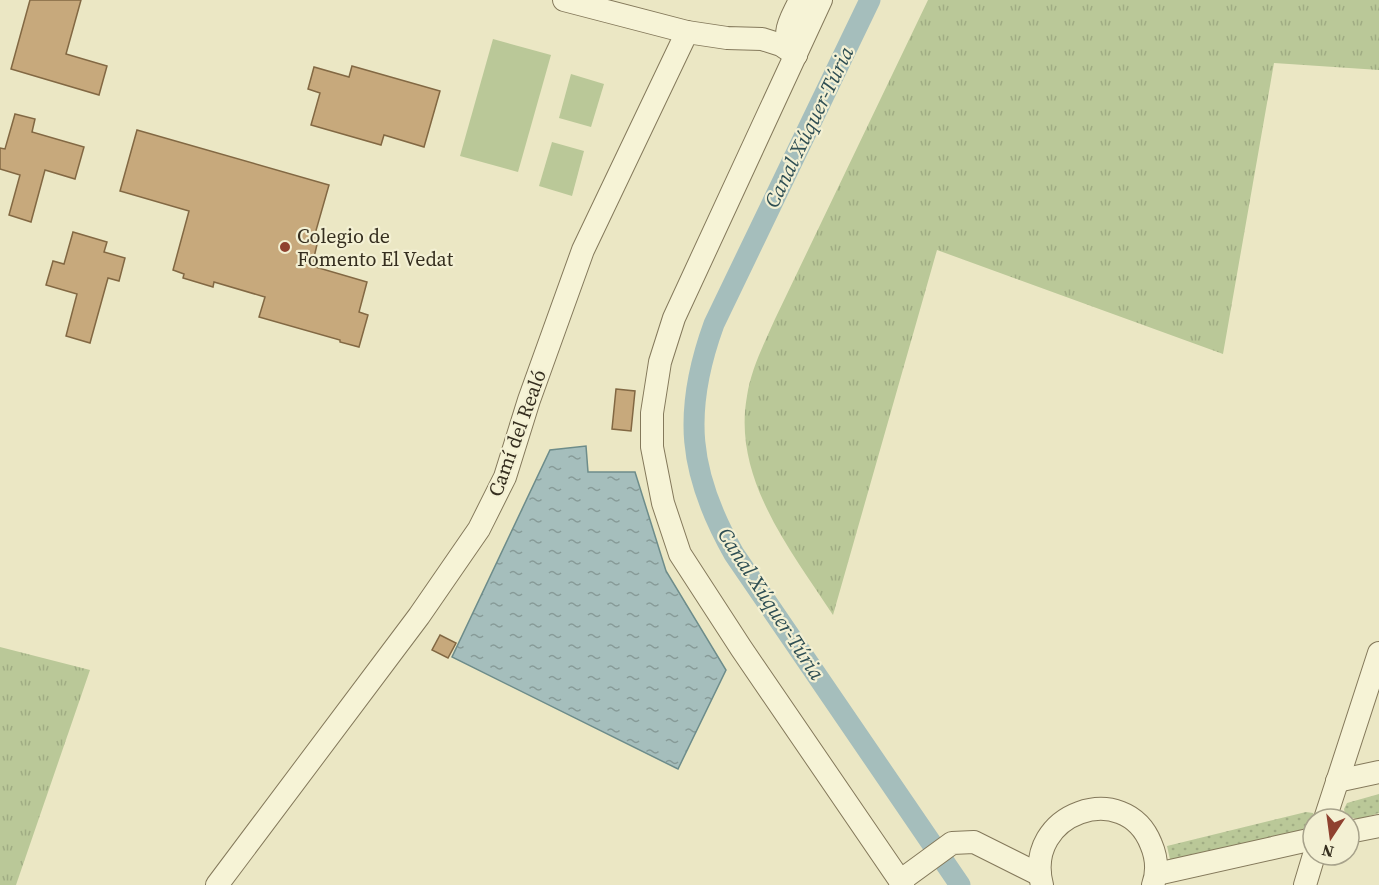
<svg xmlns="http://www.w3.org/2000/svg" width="1379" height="885" font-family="'Source Serif 4',serif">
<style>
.grass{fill:url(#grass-tufts)}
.park{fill:#bac898}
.garden{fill:url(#garden-dots)}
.water{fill:url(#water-ripples);stroke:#6d8c8a;stroke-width:1.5}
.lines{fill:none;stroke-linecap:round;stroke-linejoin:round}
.canal{stroke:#a5bebc;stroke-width:21}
.building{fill:#c7a97c;stroke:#826843;stroke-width:1.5}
.minor-casing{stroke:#84795b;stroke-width:24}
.minor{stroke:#f6f3d6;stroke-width:22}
.poi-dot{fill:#8f412f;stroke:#f3f0d3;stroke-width:2}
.labels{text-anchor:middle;stroke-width:4.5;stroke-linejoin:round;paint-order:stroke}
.poi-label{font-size:20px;fill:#352e1f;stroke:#f3f0d3;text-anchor:start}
.street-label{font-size:20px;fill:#352e1f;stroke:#f3f0d3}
.water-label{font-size:21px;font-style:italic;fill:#2f4f54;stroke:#f3f0d3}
</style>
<defs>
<pattern id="grass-tufts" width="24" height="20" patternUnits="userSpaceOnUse" patternTransform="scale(1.5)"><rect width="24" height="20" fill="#bac898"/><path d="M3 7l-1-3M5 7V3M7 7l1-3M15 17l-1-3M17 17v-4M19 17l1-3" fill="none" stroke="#a0ac83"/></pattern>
<pattern id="garden-dots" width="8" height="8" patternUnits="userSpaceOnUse" patternTransform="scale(1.5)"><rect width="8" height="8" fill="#bac898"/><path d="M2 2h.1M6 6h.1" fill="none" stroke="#a0ac83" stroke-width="1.8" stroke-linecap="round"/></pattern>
<pattern id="water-ripples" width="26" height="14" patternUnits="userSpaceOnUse" patternTransform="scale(1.5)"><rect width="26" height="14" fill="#a5bebc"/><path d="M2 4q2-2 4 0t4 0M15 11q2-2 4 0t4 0" fill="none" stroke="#879b98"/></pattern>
</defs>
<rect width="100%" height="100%" fill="#ebe7c4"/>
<!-- grass -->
<g class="grass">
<path d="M928 0H1379V70L1274 63 1223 354 937 250 833 615C791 551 732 478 747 396 751 369 764 344 775 319Z"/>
<path d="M0 647 90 670 16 885H0Z"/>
</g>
<!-- park -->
<g class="park">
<path d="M493 39 551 55 518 172 460 156Z"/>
<path d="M571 74 604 84 591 127 559 118Z"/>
<path d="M552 142 584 151 572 196 539 186Z"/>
</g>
<!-- garden -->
<g class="garden">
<path d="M1379 794V813C1368 816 1354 823 1345 814L1344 809 1347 803Z"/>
<path d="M1306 812 1313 813 1317 819H1313L1311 829 1171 864 1167 846Z"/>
</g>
<!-- water -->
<path class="water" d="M586 446 588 472H635L666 571 726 670 678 769 452 657 550 450Z"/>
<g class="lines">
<!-- canal -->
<path class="canal" d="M870 0 714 324C682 412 688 473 734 554L960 885"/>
</g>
<!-- building -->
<g class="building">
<path d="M30 0H81L66 54 107 66 99 95 11 69Z"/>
<path d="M352 66 440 91 424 147 384 135 381 145 311 125 320 93 308 89 314 67 349 77Z"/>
<path d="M15 114 35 119 32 132 84 147 75 179 45 170 31 222 9 215 20 175 0 169V148L5 149Z"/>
<path d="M137 130 329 185 315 234 319 236 312 266 367 282 359 312 368 315 359 347 340 342V340L259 317 265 297 214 282 213 287 183 278 184 274 173 270 189 211 120 191Z"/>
<path d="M73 232 107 242 104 252 125 258 119 281 108 278 90 343 66 336 77 294 46 285 53 261 64 264Z"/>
<path d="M616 389 635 391 631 431 612 429Z"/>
<path d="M440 635 456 643 448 658 432 650Z"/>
</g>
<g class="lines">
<defs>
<g id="minor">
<path d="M564 0 687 32 727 38 762 39 781 45 796 55"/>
<path d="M821 0 674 318 660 362 652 413V447L663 503 680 554 741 648 903 885"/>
<path d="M796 55C779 33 790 22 800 0"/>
<path d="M1337 781 1379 772"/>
<path d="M1325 819 1379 653"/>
<path d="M1349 832 1379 826"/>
<path d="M1157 874 1313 839"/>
<path d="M900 881 952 843 974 842 1040 875"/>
<path d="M217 885 419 616 479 529 505 477 529 400 583 250 687 32"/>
<path d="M1042 885C1023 813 1125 778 1151 844 1157 858 1158 871 1153 885"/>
<path d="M1305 885 1314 855"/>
</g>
</defs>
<!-- minor casing -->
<use href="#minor" class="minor-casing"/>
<!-- minor -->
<use href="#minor" class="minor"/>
</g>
<!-- markers -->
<circle class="poi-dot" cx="285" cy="247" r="6"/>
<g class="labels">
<!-- poi labels -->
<g class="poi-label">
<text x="297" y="243">Colegio de<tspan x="297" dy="23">Fomento El Vedat</tspan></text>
</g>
<!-- street labels -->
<g class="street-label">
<text transform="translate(517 433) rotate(-70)" y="7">Camí del Realó</text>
</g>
<!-- water labels -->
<g class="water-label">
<text transform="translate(809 127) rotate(-64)" y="7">Canal Xúquer-Túria</text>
<text transform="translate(771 604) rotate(57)" y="7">Canal Xúquer-Túria</text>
</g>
</g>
<!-- north arrow -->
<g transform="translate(1331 837) rotate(193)"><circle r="28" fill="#f3f0d3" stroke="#a7a28b" stroke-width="1.5"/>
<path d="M0-4.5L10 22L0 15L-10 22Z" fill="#8f412f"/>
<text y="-9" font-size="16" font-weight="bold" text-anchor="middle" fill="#352e1f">N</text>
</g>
</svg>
